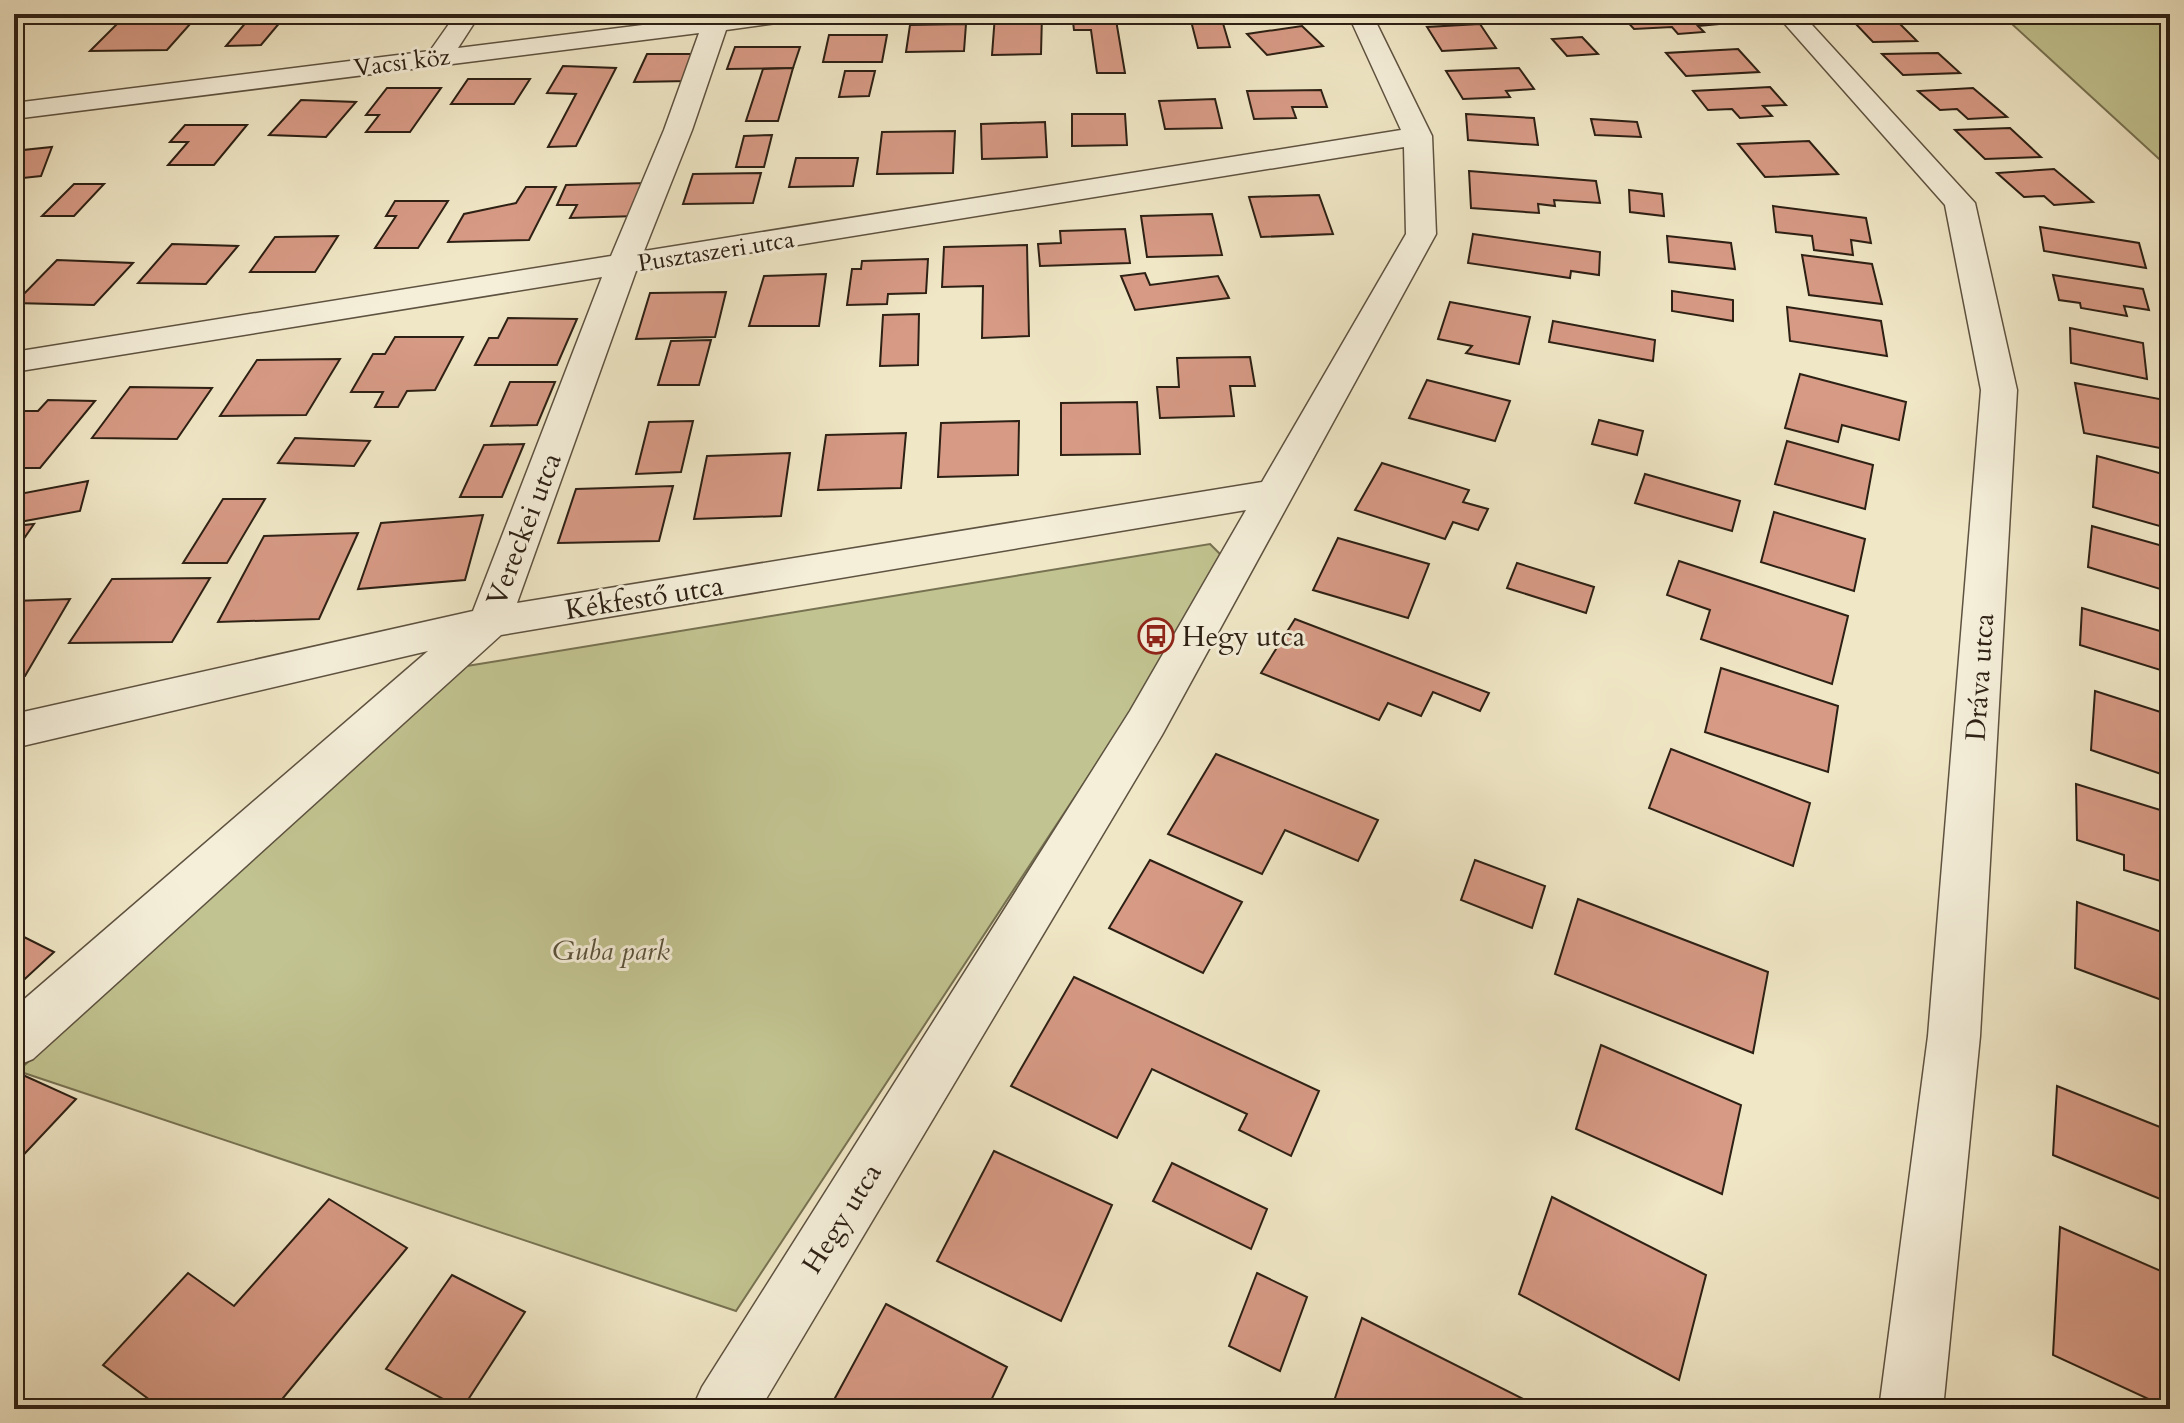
<svg xmlns="http://www.w3.org/2000/svg" width="2184" height="1423" font-family="Cardo,serif">
<style>
.green{fill:#c1c390;stroke:#777252;stroke-width:2}
.building{fill:#d79a85;stroke:#2d2014;stroke-width:2}
.lines{fill:none;stroke-linecap:round;stroke-linejoin:round}
.minor-casing{stroke:#5e5240;stroke-width:3}
.minor{fill:#f5efda;fill-rule:evenodd}
.labels{text-anchor:middle;stroke-width:6;stroke-linejoin:round;paint-order:stroke}
.far-street-label{font-size:24px;fill:#2d2014;stroke:#f5efda}
.street-label{font-size:28px;fill:#2d2014;stroke:#f5efda}
.poi-label{font-size:28px;fill:#2d2014;stroke:#f5efda;text-anchor:start}
.park-label{font-size:28px;font-style:italic;fill:#595139;stroke:#f5efda}
</style>
<rect width="100%" height="100%" fill="#f0e7c6"/>
<filter id="stains"><feTurbulence type="fractalNoise" baseFrequency=".0025" numOctaves="4"/><feColorMatrix values="0 0 0 0 .2 0 0 0 0 .09 0 0 0 0 .02 0 0 0 .5 -.17"/></filter>
<radialGradient id="worn" r=".72"><stop offset=".6" stop-color="#630" stop-opacity="0"/><stop offset="1" stop-color="#630" stop-opacity=".3"/></radialGradient>
<!-- green -->
<g class="green">
<path d="M2001 14H2170V169Z"/>
<path d="M1210 544 1229 563 736 1311 18 1071 467 666Z"/>
</g>
<!-- building -->
<g class="building">
<path d="M127 14H199L167 50 90 51Z"/>
<path d="M253 14H287L261 45 226 46Z"/>
<path d="M350 14H418L411 24H342Z"/>
<path d="M563 14H597L593 24H558Z"/>
<path d="M1072 14H1115L1125 73H1097L1091 30H1074Z"/>
<path d="M1134 14H1194L1195 16 1135 19Z"/>
<path d="M1709 14 1720 24 1698 26 1704 32 1678 34 1672 27 1634 29 1622 16Z"/>
<path d="M995 15H1042L1041 54 992 55Z"/>
<path d="M1895 19 1917 41 1873 42 1852 20Z"/>
<path d="M1222 20 1230 47 1198 48 1191 21Z"/>
<path d="M966 24 964 51 906 52 910 25Z"/>
<path d="M1480 24 1496 48 1442 51 1427 27Z"/>
<path d="M1302 26 1323 46 1267 55 1247 34Z"/>
<path d="M829 35H887L882 62H823Z"/>
<path d="M1582 37 1598 54 1567 56 1552 39Z"/>
<path d="M735 47H800L793 68 727 69Z"/>
<path d="M1738 49 1759 72 1686 76 1666 53Z"/>
<path d="M1938 53 1960 73 1903 75 1882 54Z"/>
<path d="M647 54H701L689 81 634 82Z"/>
<path d="M563 66 616 68 576 146 548 147 576 94 547 93Z"/>
<path d="M793 68 778 121H746L763 69Z"/>
<path d="M1519 68 1534 89 1506 91 1510 97 1463 99 1446 71Z"/>
<path d="M845 71H875L869 96 839 97Z"/>
<path d="M468 79H530L514 104H451Z"/>
<path d="M1770 87 1786 105 1763 106 1772 116 1740 118 1732 109 1708 110 1693 91Z"/>
<path d="M387 88H441L410 132H366L379 115H366Z"/>
<path d="M1973 88 2007 117 1968 119 1957 109 1940 110 1918 91Z"/>
<path d="M1321 90 1327 107H1292L1296 118 1254 119 1247 91Z"/>
<path d="M1215 99 1222 128 1165 129 1159 101Z"/>
<path d="M301 100 356 102 326 137 269 135Z"/>
<path d="M1072 114H1125L1127 145 1072 146Z"/>
<path d="M1466 114 1534 118 1538 145 1468 140Z"/>
<path d="M1591 119 1637 122 1641 137 1595 135Z"/>
<path d="M1045 122 1047 157 982 159 981 124Z"/>
<path d="M185 125H247L214 165H168L188 142H170Z"/>
<path d="M2010 128 2041 157 1985 159 1955 130Z"/>
<path d="M955 131 953 173 877 174 882 132Z"/>
<path d="M772 135 764 167H736L744 136Z"/>
<path d="M1809 141 1838 174 1765 177 1738 144Z"/>
<path d="M52 147 41 176 14 179V151Z"/>
<path d="M796 158H858L853 186 789 187Z"/>
<path d="M2054 169 2093 202 2054 205 2044 196 2024 197 1997 173Z"/>
<path d="M1469 171 1596 181 1600 203 1554 200 1555 206 1538 204 1539 213 1471 208Z"/>
<path d="M761 173 753 203 683 204 693 174Z"/>
<path d="M648 183 637 216 570 218 577 205H557L566 185Z"/>
<path d="M74 184H104L74 216H42Z"/>
<path d="M526 187H556L529 240 448 242 464 214 516 203Z"/>
<path d="M1629 190 1662 194 1664 216 1630 212Z"/>
<path d="M1319 195 1333 234 1261 237 1249 197Z"/>
<path d="M395 201H448L418 248H375L396 216H386Z"/>
<path d="M1773 206 1866 218 1871 243 1851 240 1853 255 1814 250 1812 236 1776 232Z"/>
<path d="M1212 214 1222 255 1147 257 1141 216Z"/>
<path d="M2040 227 2139 243 2146 268 2044 251Z"/>
<path d="M1125 229 1130 263 1040 266 1038 244 1061 243 1060 231Z"/>
<path d="M1473 234 1600 252 1599 275 1571 271 1570 278 1468 263Z"/>
<path d="M338 236 315 272H250L275 237Z"/>
<path d="M1667 236 1731 243 1735 269 1669 262Z"/>
<path d="M172 244 238 246 206 284 138 283Z"/>
<path d="M1027 245 1029 336 982 338 983 286 942 287 944 247Z"/>
<path d="M1802 255 1872 264 1882 304 1809 295Z"/>
<path d="M928 259 926 293 888 294 887 304 847 305 852 269H861L862 261Z"/>
<path d="M57 260 133 263 94 305 15 303Z"/>
<path d="M1145 273 1150 285 1218 276 1229 298 1135 310 1121 276Z"/>
<path d="M826 274 819 326H749L764 276Z"/>
<path d="M2053 275 2143 289 2149 310 2124 306 2127 316 2081 308 2080 303 2059 300Z"/>
<path d="M1672 291 1733 300V321L1672 311Z"/>
<path d="M726 292 715 337 636 339 650 293Z"/>
<path d="M1450 302 1530 317 1519 364 1466 353 1472 346 1438 339Z"/>
<path d="M1787 307 1881 321 1887 356 1790 341Z"/>
<path d="M919 314 918 365 880 366 883 315Z"/>
<path d="M508 318 577 319 557 365H475L489 338H498Z"/>
<path d="M1553 321 1655 340 1653 361 1549 342Z"/>
<path d="M2070 328 2143 343 2147 379 2071 363Z"/>
<path d="M395 337H463L435 390 407 391 398 407H375L383 392H351L373 354H385Z"/>
<path d="M711 340 699 385H658L671 341Z"/>
<path d="M1250 357 1255 386H1230L1234 416 1160 418 1157 387H1179L1177 358Z"/>
<path d="M340 359 306 415 220 416 257 360Z"/>
<path d="M1800 374 1906 402 1899 440 1842 425 1838 442 1785 428Z"/>
<path d="M1427 380 1510 401 1495 441 1409 418Z"/>
<path d="M510 382H555L537 425 491 426Z"/>
<path d="M2075 383 2170 401V450L2084 433Z"/>
<path d="M130 387 212 388 177 439 92 438Z"/>
<path d="M48 400 95 401 40 468H14V411H38Z"/>
<path d="M1137 402 1140 454 1061 455V403Z"/>
<path d="M1599 420 1643 431 1637 455 1592 444Z"/>
<path d="M693 421 681 472 636 474 649 422Z"/>
<path d="M1019 421 1018 475 938 477 941 423Z"/>
<path d="M906 433 901 488 818 490 826 435Z"/>
<path d="M295 438 370 441 354 466 278 463Z"/>
<path d="M1787 441 1873 465 1865 509 1775 484Z"/>
<path d="M524 444 502 497H460L484 445Z"/>
<path d="M790 453 781 516 694 519 707 456Z"/>
<path d="M2097 456 2170 476V529L2093 507Z"/>
<path d="M1382 463 1469 490 1463 502 1488 509 1478 530 1453 522 1445 539 1355 510Z"/>
<path d="M1645 474 1740 501 1732 531 1635 503Z"/>
<path d="M88 481 80 511 14 523V495Z"/>
<path d="M673 486 659 541 558 543 576 489Z"/>
<path d="M223 499H265L227 563H183Z"/>
<path d="M1774 512 1865 539 1854 591 1761 562Z"/>
<path d="M483 515 465 580 358 589 381 523Z"/>
<path d="M34 524 14 553V526Z"/>
<path d="M2092 526 2170 548V592L2088 567Z"/>
<path d="M358 533 319 619 218 622 264 536Z"/>
<path d="M1338 538 1429 564 1408 618 1313 590Z"/>
<path d="M1679 561 1848 616 1832 684 1701 639 1710 610 1667 595Z"/>
<path d="M1517 563 1594 587 1586 613 1507 588Z"/>
<path d="M210 578 172 642 69 643 112 579Z"/>
<path d="M70 599 25 676H14V601Z"/>
<path d="M2082 608 2170 634V673L2080 645Z"/>
<path d="M1295 619 1489 693 1480 711 1433 692 1421 716 1388 703 1379 720 1261 673Z"/>
<path d="M1721 668 1838 706 1828 772 1705 732Z"/>
<path d="M2095 691 2170 715V777L2091 750Z"/>
<path d="M1671 749 1810 803 1793 866 1649 808Z"/>
<path d="M1216 754 1378 820 1358 861 1285 830 1262 874 1168 834Z"/>
<path d="M2076 784 2170 813V884L2124 870V855L2077 840Z"/>
<path d="M1150 860 1242 902 1203 973 1109 928Z"/>
<path d="M1475 860 1545 886 1532 928 1461 900Z"/>
<path d="M1578 899 1768 972 1753 1053 1555 974Z"/>
<path d="M2077 902 2170 935V1003L2075 968Z"/>
<path d="M14 932 54 952 14 989Z"/>
<path d="M1074 977 1319 1091 1291 1156 1239 1130 1247 1114 1152 1069 1117 1138 1011 1086Z"/>
<path d="M1601 1045 1741 1105 1722 1194 1576 1129Z"/>
<path d="M14 1071 76 1099 14 1165Z"/>
<path d="M2057 1086 2170 1131V1203L2053 1155Z"/>
<path d="M994 1151 1112 1205 1061 1321 937 1261Z"/>
<path d="M1172 1163 1267 1209 1251 1249 1153 1201Z"/>
<path d="M1552 1197 1706 1275 1679 1380 1519 1294Z"/>
<path d="M329 1199 407 1248 274 1409H162L103 1365 188 1273 234 1306Z"/>
<path d="M2060 1227 2170 1275V1409L2053 1355Z"/>
<path d="M1257 1273 1307 1297 1280 1371 1229 1346Z"/>
<path d="M452 1275 525 1312 462 1409 386 1369Z"/>
<path d="M886 1304 1007 1367 987 1409H829Z"/>
<path d="M1362 1318 1543 1409H1349L1334 1401Z"/>
</g>
<g class="lines">
<defs>
<g id="minor">
<path d="M456 14H480L458 48 731 14H803L791 21 726 30 692 130 644 251 1401 130 1348 14H1372L1432 136 1436 234 1162 735 760 1409H692L702 1387 1130 711 1246 510 501 635 33 1059 14 1067V1008L428 651 14 748V714L473 611 602 277 14 372V352L611 256 664 130 699 33 14 119V103L430 51ZM1404 147 1406 234 1262 482 517 603 636 271Z"/>
<path d="M1776 14H1802L1975 203 2017 390 1980 1036 1943 1409H1879L1928 1036 1981 390 1945 205Z"/>
</g>
</defs>
<!-- minor casing -->
<use href="#minor" class="minor-casing"/>
<!-- minor -->
<use href="#minor" class="minor"/>
</g>
<!-- icons -->
<defs>
<symbol id="bus-ring" viewBox="-11 -11 22 22"><circle r="9.5" fill="#f5efda" stroke="#8f2418" stroke-width="1.5"/><path d="M-5-6H5V4H4V6H2V4H-2V6H-4V4H-5ZM-3.5-4V0h7V-4ZM-3.5 1.2v1.5H-2V1.2ZM2 1.2v1.5H3.5V1.2Z" fill="#8f2418"/></symbol>
</defs>
<g fill-rule="evenodd">
<use href="#bus-ring" x="1136" y="616" width="40" height="40"/>
</g>
<g class="labels">
<!-- far-street labels -->
<g class="far-street-label">
<text transform="translate(402 62) rotate(-7)" y="8">Vacsi köz</text>
<text transform="translate(716 251) rotate(-9)" y="8">Pusztaszeri utca</text>
</g>
<!-- street labels -->
<g class="street-label">
<text transform="translate(523 529) rotate(-69)" y="10">Vereckei utca</text>
<text transform="translate(644 597) rotate(-9)" y="10">Kékfestő utca</text>
<text transform="translate(1979 677) rotate(-86)" y="10">Dráva utca</text>
<text transform="translate(841 1218) rotate(-58)" y="10">Hegy utca</text>
</g>
<!-- poi labels -->
<g class="poi-label">
<text x="1182" y="646">Hegy utca</text>
</g>
<!-- park labels -->
<g class="park-label">
<text x="611" y="960">Guba park</text>
</g>
</g>
<!-- margin -->
<rect width="2184" height="1423" fill="none" stroke="#f0e7c6" stroke-width="48"/>
<rect x="16" y="16" width="2152" height="1391" fill="none" stroke="#2d2014" stroke-width="4"/>
<rect x="24" y="24" width="2136" height="1375" fill="none" stroke="#2d2014" stroke-width="2"/>
<rect width="100%" height="100%" filter="url(#stains)"/>
<rect width="100%" height="100%" fill="url(#worn)"/>
</svg>
